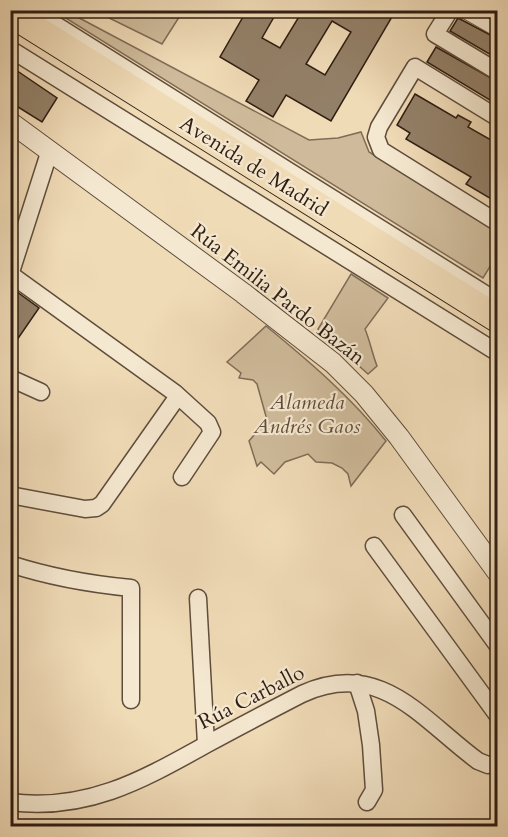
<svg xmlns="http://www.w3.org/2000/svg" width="508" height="837" font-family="Cardo,serif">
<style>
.green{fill:#cfbb9b;stroke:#7f6c57;stroke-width:1.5}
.building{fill:#938068;stroke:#2f1e13;stroke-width:1.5;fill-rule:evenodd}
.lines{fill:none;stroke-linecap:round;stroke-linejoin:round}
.pedestrian-casing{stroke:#5f4d3c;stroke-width:14}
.minor-casing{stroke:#5f4d3c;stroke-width:19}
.tertiary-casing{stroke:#5f4d3c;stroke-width:22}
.trunk-casing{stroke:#2f1e13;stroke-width:29}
.pedestrian{stroke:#f5e8d0;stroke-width:12}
.minor{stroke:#f5e8d0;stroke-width:16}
.tertiary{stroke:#f5e8d0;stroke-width:20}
.trunk{stroke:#f0dbb7;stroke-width:27}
.labels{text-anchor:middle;stroke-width:4.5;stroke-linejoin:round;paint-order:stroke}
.street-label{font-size:21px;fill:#2f1e13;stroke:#f5e8d0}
.park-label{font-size:21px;font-style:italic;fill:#5f4d3c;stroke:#f5e8d0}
</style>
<rect width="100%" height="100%" fill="#f0dbb7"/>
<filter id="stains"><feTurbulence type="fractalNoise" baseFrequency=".00333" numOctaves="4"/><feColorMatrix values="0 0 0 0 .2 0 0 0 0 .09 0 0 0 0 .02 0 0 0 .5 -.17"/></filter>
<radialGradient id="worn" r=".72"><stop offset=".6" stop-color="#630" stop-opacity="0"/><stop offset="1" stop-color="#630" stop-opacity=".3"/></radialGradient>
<!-- green -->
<g class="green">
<path d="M95 11 183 10V11L162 44Z"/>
<path d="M70 13 309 140 338 138 361 132 369 152 497 230V255L483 278 64 17Z"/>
<path d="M351 274 388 298 365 329C370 341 372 353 377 366L368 374 318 329Z"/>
<path d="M266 326C310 362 351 397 386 441L351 486 348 474 342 468 332 463 316 462 308 454 285 462 274 474 261 462 257 466 249 441 267 420 257 384 253 380 239 378 241 373 227 362Z"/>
</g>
<!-- building -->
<g class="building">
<path d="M247 10H278L262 38 280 48 303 10H396L331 121 286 95 273 117 246 101 259 80 220 57ZM332 21 351 32 325 75 306 64Z"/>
<path d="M458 18 498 39V59L450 31Z"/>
<path d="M436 47 498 82V105L427 62Z"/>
<path d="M10 66 57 98 42 122 10 102Z"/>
<path d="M415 94 456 118 458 115 471 122 468 127 498 144V203L466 184 471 177 406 139 410 133 397 125Z"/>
<path d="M13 289 39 308 10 350V296Z"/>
</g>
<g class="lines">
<defs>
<path id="pedestrian" d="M461 10 498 31"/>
<g id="minor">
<path d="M32 10 498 302"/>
<path d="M450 10 435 34 498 72"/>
<path d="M10 49 498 353"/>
<path d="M498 118 415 67 379 127 376 137 381 150 498 223"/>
<path d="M10 274 175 393 208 423 212 432 182 477"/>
<path d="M10 275 50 150"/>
<path d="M10 378 41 392"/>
<path d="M10 495 85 509 96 508 102 504 178 396"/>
<path d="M403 515 498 646"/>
<path d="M374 546 498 716"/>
<path d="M10 564C50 577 89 584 131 588V700"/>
<path d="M198 598 206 744"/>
<path d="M357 683 366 711 371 745 374 790 367 802"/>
<path d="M10 802C88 812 144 779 209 743 240 726 271 710 302 694 381 658 422 720 478 761L488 765 498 763"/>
</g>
<path id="tertiary" d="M10 122 243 293 333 363 364 394 399 437 498 573"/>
<path id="trunk" d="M10 13 498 319"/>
</defs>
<!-- pedestrian casing -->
<use href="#pedestrian" class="pedestrian-casing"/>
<!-- minor casing -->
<use href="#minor" class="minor-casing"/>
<!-- tertiary casing -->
<use href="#tertiary" class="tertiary-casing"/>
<!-- trunk casing -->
<use href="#trunk" class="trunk-casing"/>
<!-- pedestrian -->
<use href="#pedestrian" class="pedestrian"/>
<!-- minor -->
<use href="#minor" class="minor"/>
<!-- tertiary -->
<use href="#tertiary" class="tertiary"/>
<!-- trunk -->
<use href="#trunk" class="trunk"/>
</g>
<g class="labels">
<!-- street labels -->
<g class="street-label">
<text transform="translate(254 166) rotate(32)" y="7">Avenida de Madrid</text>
<text transform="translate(278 294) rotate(38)" y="7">Rúa Emilia Pardo Bazán</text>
<text transform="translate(251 697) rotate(-27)" y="7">Rúa Carballo</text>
</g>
<!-- park labels -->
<g class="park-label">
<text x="307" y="409">Alameda<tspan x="307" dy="24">Andrés Gaos</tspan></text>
</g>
</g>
<!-- margin -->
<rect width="508" height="837" fill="none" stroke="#f0dbb7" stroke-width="36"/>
<rect x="12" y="12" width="484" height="813" fill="none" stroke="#2f1e13" stroke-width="3"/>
<rect x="18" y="18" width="472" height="801" fill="none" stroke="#2f1e13" stroke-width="1.5"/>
<rect width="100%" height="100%" filter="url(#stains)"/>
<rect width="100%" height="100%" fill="url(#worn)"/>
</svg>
